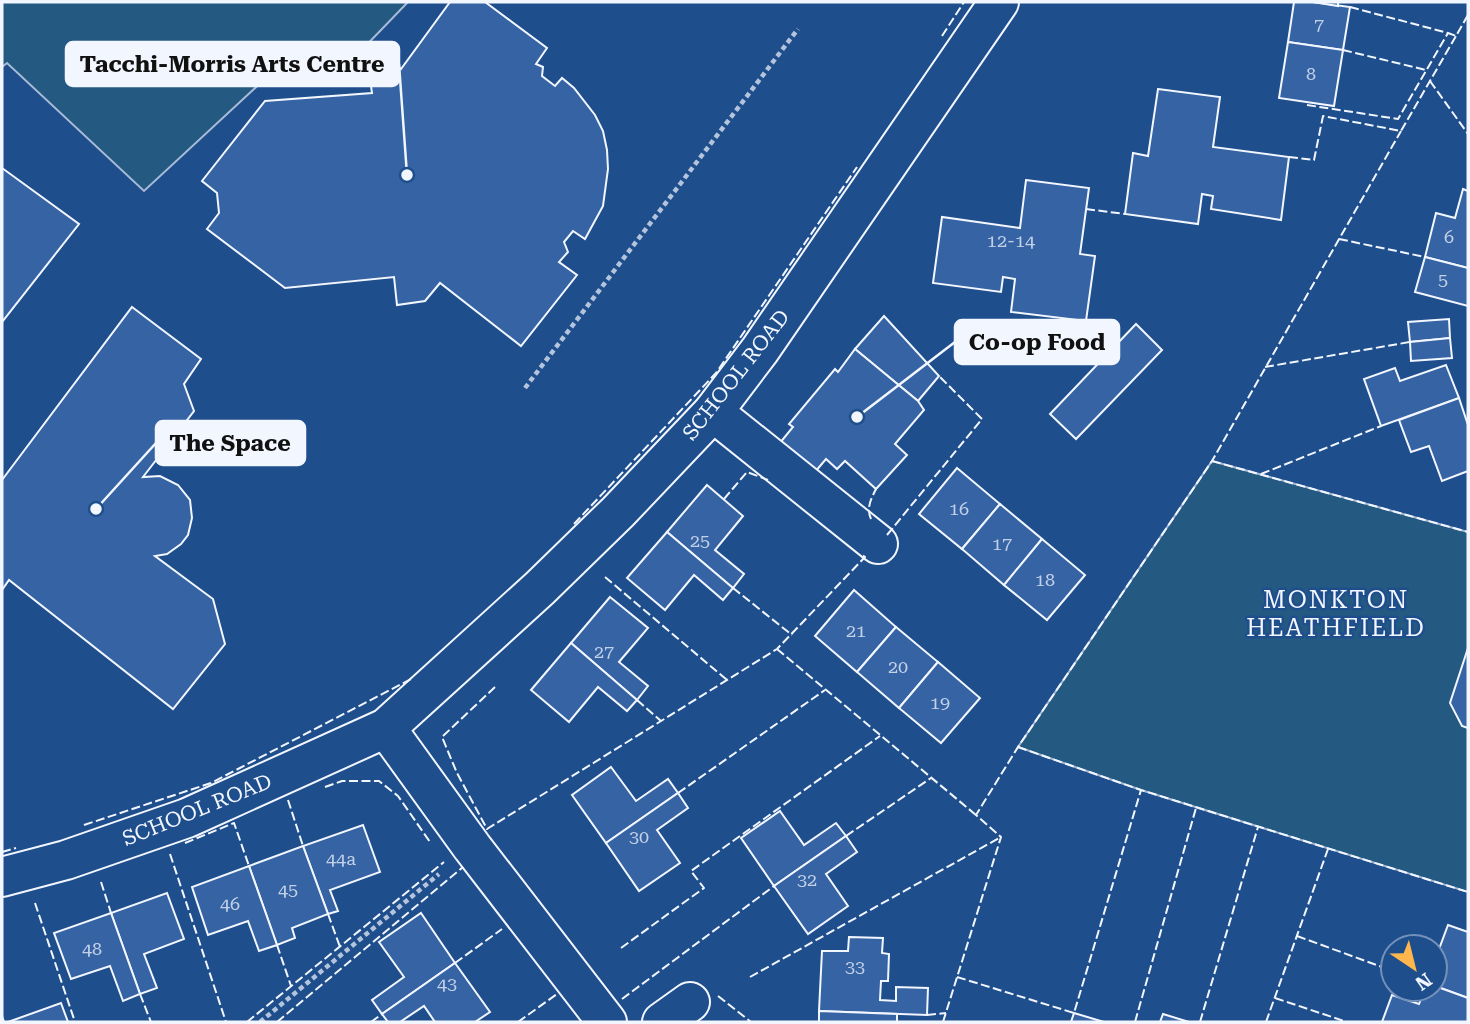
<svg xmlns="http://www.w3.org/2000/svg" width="1470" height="1024" font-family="'Roboto Serif',serif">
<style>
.green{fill:#245a82;stroke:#a8bbd7;stroke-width:2}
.building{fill:#3563a3;stroke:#f2f6ff;stroke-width:2}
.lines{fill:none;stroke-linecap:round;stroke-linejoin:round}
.minor-casing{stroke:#f2f6ff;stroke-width:42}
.path{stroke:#b3c4dc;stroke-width:4.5;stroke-dasharray:5 3.5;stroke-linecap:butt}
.minor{stroke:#1f4e8c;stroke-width:38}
.fence{stroke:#f2f6ff;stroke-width:2;stroke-dasharray:9 3.5;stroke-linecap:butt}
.labels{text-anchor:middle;stroke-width:5;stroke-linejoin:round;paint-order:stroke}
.number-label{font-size:18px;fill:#c3d1e8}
.street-label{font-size:21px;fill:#f2f6ff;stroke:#1f4e8c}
.quarter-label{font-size:24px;letter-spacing:2px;fill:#f2f6ff;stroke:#1f4e8c}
.leader{fill:none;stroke:#f2f6ff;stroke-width:2.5}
.callout-dot{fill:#f2f6ff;stroke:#1f4e8c;stroke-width:2.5}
.callout{fill:#f2f6ff;stroke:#f2f6ff;stroke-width:2.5}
.callout-label{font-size:23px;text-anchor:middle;font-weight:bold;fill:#111}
</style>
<rect width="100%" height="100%" fill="#1f4e8c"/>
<!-- green -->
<g class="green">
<path d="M2 2H408L354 58 280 65 144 191 7 63 2 67Z"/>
<path d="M1212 461 1468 532V892L1141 790 1018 747Z"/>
</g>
<!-- building -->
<g class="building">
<path d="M450 2H485L547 48 536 64 543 67 542 76 555 86 562 78 574 88 595 115 603 131 607 150 608 169 603 206 585 239 573 231 564 242 568 252 559 262 577 275 521 346 440 283 425 301 397 305 394 277 285 288 207 229 219 213 217 193 202 181 265 101 372 93 368 64 392 61 401 69Z"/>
<path d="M1294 2H1313L1350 7 1343 50 1288 42Z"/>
<path d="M1313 2H1338V6Z"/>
<path d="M1288 42 1343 50 1334 106 1279 98Z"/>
<path d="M1158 89 1220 97 1213 147 1289 157 1281 220 1211 209 1213 196 1202 194 1198 224 1125 214 1133 153 1148 156Z"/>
<path d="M2 168 79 224 2 322Z"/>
<path d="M1026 180 1089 188 1080 254 1095 256 1086 321 1011 312 1015 279 1003 277 1001 292 933 283 942 217 1020 228Z"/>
<path d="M1463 189 1468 191V268L1425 257 1436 213 1455 218Z"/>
<path d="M1425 257 1468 268V306L1415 292Z"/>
<path d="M132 307 201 359 184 384 194 411 143 477 160 476 178 485 190 500 192 518 188 535 181 544 167 554 155 556 213 599 225 644 173 709 9 580 2 590V480Z"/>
<path d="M884 316 939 376 918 401 855 349Z"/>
<path d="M1449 319 1450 338 1410 342 1408 322Z"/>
<path d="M1136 324 1162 350 1076 439 1050 414Z"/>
<path d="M1450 338 1452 358 1411 361 1410 342Z"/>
<path d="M855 349 918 401 924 410 895 444 907 455 876 489 845 461 837 469 826 459 809 479 775 449 793 427 789 424 835 369 838 372Z"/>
<path d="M1446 365 1459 398 1381 426 1364 379 1395 368 1400 381Z"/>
<path d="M1459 398 1468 425V471L1442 481 1429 446 1411 452 1399 420Z"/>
<path d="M957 468 1000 504 962 549 919 514Z"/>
<path d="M707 485 743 516 715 550 744 574 733 588 667 532Z"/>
<path d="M1000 504 1042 539 1004 585 962 549Z"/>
<path d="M667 532 733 588 723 600 694 575 665 610 627 578Z"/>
<path d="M1042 539 1085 575 1047 620 1004 585Z"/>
<path d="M854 590 896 627 857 672 815 636Z"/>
<path d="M610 597 648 628 619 662 648 686 637 700 571 643Z"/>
<path d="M896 627 938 662 899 708 857 672Z"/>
<path d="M571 643 637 700 627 711 598 687 569 722 531 690Z"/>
<path d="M1468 648V728L1462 726 1450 703Z"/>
<path d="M938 662 980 698 941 743 899 708Z"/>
<path d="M611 767 636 801 668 779 678 793 606 843 572 795Z"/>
<path d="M678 793 688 808 657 830 680 863 639 891 606 843Z"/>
<path d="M780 811 804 845 836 823 846 836 774 886 741 838Z"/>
<path d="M363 825 380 872 330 890 338 911 328 914 303 846Z"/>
<path d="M846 836 857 852 826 874 848 906 808 934 774 886Z"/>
<path d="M303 846 328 914 292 928 295 938 277 945 249 866Z"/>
<path d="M249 866 277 945 259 951 248 921 208 935 192 887Z"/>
<path d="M167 893 184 939 144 954 157 988 140 994 111 913Z"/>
<path d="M111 913 140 994 123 1001 110 966 71 979 54 933Z"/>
<path d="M421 913 455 963 382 1014 372 1000 404 977 379 942Z"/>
<path d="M1448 925 1468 932V998L1435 986V960Z"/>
<path d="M849 937 883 938 882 953 889 954 888 981H881L880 1000 896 1001V987L928 988 927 1015 819 1011 822 951H848Z"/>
<path d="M455 963 490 1012 475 1022H435L424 1006 400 1022H388L382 1014Z"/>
<path d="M1435 986 1468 998V1022H1382L1392 995 1419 1004 1425 989H1435Z"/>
<path d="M61 1003 68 1022H8Z"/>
<path d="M819 1011 897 1014V1022H819Z"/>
<path d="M1074 1013 1104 1022H1071Z"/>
<path d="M1163 1014 1189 1022H1160Z"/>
</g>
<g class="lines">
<defs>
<g id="minor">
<path d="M713 412 878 544"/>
<path d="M386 728 472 847 607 1022"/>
<path d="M2 877 66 860 187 818 386 728 540 588 618 512 713 412 760 350 999 2"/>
<path d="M662 1022 690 1002"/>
</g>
</defs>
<!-- minor casing -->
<use href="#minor" class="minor-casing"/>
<!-- path -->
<g class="path">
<path d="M525 388 798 29"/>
<path d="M260 1022 439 874"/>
</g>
<!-- minor -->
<use href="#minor" class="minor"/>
<!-- fence -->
<g class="fence">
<path d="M1350 7 1448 33 1456 36 1468 15"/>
<path d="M942 36 964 2"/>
<path d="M1343 50 1426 70"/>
<path d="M1430 81 1468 134"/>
<path d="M1307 105 1398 119 1448 33"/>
<path d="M1289 157 1314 160 1323 116 1401 131 1456 36"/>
<path d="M1086 209 1125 214"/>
<path d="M1339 239 1425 257"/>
<path d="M1265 367 1410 342"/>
<path d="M1212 461 1468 532"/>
<path d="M1261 474 1381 426"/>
<path d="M724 499 747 472 768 480"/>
<path d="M871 519C866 508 871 499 876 489"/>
<path d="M574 524 716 373 857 167"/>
<path d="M887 535 982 419 939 376"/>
<path d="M605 577 727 680"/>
<path d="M733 588 792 635"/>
<path d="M777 649 976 815"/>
<path d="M495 687 442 737 457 773 487 829 777 649 865 557 861 554"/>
<path d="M637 700 661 721"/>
<path d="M1018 747 1141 790 1468 892"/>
<path d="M325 787 342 781H379L398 796 430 842"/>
<path d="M678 793 825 690"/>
<path d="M288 800 303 846"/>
<path d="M84 825 211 783 413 678"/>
<path d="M846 836 931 778"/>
<path d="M185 843 234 823 249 866"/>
<path d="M2 852 16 848"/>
<path d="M170 854 226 1022"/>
<path d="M101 882 111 913"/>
<path d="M35 903 75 1022"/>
<path d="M328 914 340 947"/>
<path d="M1297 936 1393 971"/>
<path d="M277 945 291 986"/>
<path d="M621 948 704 888 691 871 880 736"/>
<path d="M455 963 502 929"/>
<path d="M750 977 1001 837"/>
<path d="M957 977 1074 1013 1141 790"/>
<path d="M140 994 151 1022"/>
<path d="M718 996 751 1022"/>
<path d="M1275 998 1347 1022"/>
<path d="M622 999 774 886"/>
<path d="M927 1015 946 1013"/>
<path d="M2 1016 4 1022"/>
<path d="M247 1022 444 862"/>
<path d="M277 1022 463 867"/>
<path d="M371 1022 382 1014"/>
<path d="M518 1022 557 994"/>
<path d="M943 1022 1001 837 976 815 1018 747 1212 461 1401 131"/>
<path d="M1135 1022 1196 808"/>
<path d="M1200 1022 1258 827"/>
<path d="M1266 1022 1328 849"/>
</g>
</g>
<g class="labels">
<!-- number labels -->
<g class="number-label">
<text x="1319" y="31">7</text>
<text x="1311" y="80">8</text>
<text x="1449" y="243">6</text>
<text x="1011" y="247">12-14</text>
<text x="1443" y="286">5</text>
<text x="959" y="515">16</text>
<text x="700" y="547">25</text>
<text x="1002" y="550">17</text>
<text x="1045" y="586">18</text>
<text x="856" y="637">21</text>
<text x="604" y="658">27</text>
<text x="898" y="673">20</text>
<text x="940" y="709">19</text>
<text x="639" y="843">30</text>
<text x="341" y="865">44a</text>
<text x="807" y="886">32</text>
<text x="288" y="896">45</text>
<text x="230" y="910">46</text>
<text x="92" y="955">48</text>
<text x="855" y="973">33</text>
<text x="447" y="990">43</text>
</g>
<!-- street labels -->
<g class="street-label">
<text transform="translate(736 375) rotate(-52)" y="7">SCHOOL ROAD</text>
<text transform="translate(197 810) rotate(-22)" y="7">SCHOOL ROAD</text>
</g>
<!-- quarter labels -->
<g class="quarter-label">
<text x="1336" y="608">MONKTON<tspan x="1336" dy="28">HEATHFIELD</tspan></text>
</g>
</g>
<!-- callouts -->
<path class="leader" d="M407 175L399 64M857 417L955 342M96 509L156 443"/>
<g class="callout-dot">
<circle cx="407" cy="175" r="7"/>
<circle cx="857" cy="417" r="7"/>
<circle cx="96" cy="509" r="7"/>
</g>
<g class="callout">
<rect x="66" y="42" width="333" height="44" rx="7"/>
<rect x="955" y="320" width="164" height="44" rx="7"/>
<rect x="156" y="421" width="149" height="44" rx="7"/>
</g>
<g class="callout-label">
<text x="232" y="72">Tacchi-Morris Arts Centre</text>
<text x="1037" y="350">Co-op Food</text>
<text x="230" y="451">The Space</text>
</g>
<!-- border -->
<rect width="1470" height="1024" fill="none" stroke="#f2f6ff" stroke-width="7"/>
<!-- north arrow -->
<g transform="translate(1414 968) rotate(145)"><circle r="33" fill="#1f4e8c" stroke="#7391ba" stroke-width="2"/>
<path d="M0-5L12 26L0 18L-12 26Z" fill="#ffb74d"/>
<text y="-10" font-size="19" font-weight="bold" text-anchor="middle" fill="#f2f6ff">N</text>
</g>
</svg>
